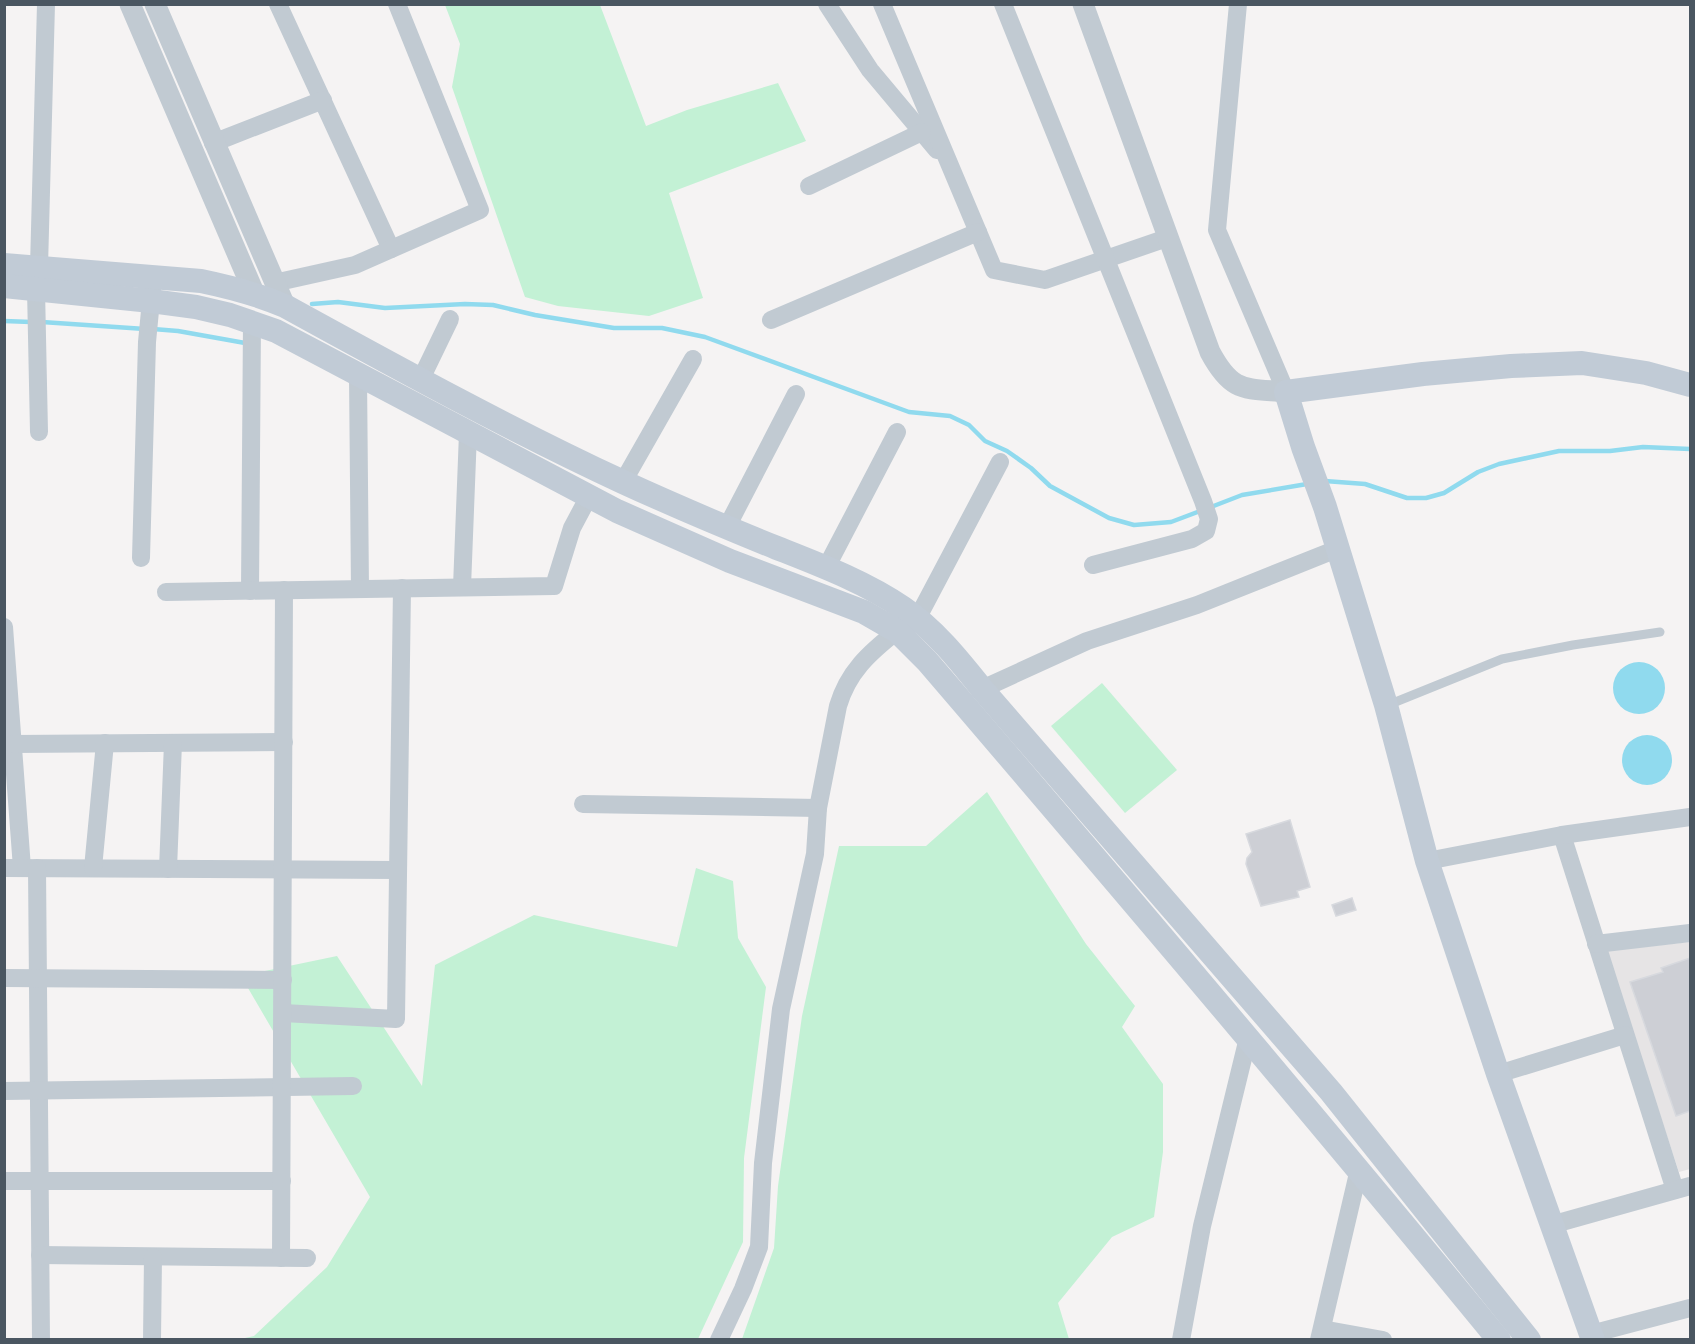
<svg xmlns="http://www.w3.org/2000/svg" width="1695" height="1344" font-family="Signika,sans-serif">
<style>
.education{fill:#e6e4e5}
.green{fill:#c3f1d5}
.water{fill:#90daee}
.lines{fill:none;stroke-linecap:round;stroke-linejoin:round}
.stream{stroke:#90daee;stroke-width:4.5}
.building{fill:#cdcfd5;stroke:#d7d9de;stroke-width:1.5}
.service{stroke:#c1cad2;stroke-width:9}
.minor{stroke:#c1cad2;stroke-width:18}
.tertiary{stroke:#c1cad2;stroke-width:21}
.secondary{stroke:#c1cbd6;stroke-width:24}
</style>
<rect width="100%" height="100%" fill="#f5f3f3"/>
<!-- education -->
<path class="education" d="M1690 942V1169L1679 1172 1605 951Z"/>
<!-- green -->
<g class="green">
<path d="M445 5H600L646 126 687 110 778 83 806 141 669 193 703 298 649 316 558 306 525 297 452 87 460 44Z"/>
<path d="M1102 683 1177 770 1125 813 1051 726Z"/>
<path d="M987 792 1086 944 1135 1006 1122 1027 1163 1084V1152L1154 1217 1112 1237 1058 1303 1069 1339H742L774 1248 778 1186 802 1016 839 846H926Z"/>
<path d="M696 868 733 881 738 938 766 987 744 1158 743 1242 698 1339 236 1340 254 1336 327 1267 370 1197 241 976 337 956 422 1086 435 965 534 915 677 947Z"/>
</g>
<!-- water -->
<g class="water">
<circle cx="1639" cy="688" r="26"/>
<circle cx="1647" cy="760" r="25"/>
</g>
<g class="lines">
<!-- stream -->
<g class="stream">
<path d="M312 304 338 302 385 308 465 304 493 305 535 315 614 328H662L705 337 909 412 950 416 969 425 985 441 1007 451 1031 468 1050 486 1109 518 1134 525 1171 522 1203 510"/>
<path d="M4 321 31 322"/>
<path d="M42 322 145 329"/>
<path d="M153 329 178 331 245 343"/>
<path d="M1325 481 1365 484 1407 498H1426L1444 493 1478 472 1499 464 1559 451H1610L1643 447 1690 449"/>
<path d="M1211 507 1242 495 1307 484"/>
</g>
</g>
<!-- building -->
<g class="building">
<path d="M1290 820 1310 887 1297 891 1299 897 1261 906 1246 864 1247 858 1252 852 1246 834Z"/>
<path d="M1352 898 1356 910 1336 916 1332 905Z"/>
<path d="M1690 958V1111L1676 1116 1630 982 1663 972 1661 968Z"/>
</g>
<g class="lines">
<!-- service -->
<path class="service" d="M1388 705 1502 659 1573 645 1660 632"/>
<!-- minor -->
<g class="minor">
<path d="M278 4 391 249"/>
<path d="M827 4 870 70 937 150"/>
<path d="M882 4 994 270 1045 280 1167 238"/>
<path d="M1003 4 1203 501 1209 519 1206 531 1192 539 1093 565"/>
<path d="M1238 4 1217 230 1286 392"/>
<path d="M213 143 323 100"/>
<path d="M809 186 922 132"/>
<path d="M39 267 46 4"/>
<path d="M274 283 355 265 480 210 397 4"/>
<path d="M36 289 39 432"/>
<path d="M771 320 978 232"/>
<path d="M358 376 360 589"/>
<path d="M420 381 450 319"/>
<path d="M623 482 693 359"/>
<path d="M727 527 796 394"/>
<path d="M141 558 147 342 152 290"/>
<path d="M826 568 897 432"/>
<path d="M462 587 468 433"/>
<path d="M250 591 252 321"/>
<path d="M166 592 554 586 572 528 589 496"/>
<path d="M917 619 1000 462"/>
<path d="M4 627 22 868"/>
<path d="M982 689 1087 641 1197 605 1337 549"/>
<path d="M13 744 284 742"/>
<path d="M583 804 818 808"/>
<path d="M1562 835 1675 1190"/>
<path d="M1427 861 1562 835 1690 817"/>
<path d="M4 868 398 870"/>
<path d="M37 868 41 1340"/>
<path d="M93 868 105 743"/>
<path d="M168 869 173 743"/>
<path d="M1596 944 1690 933"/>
<path d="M4 978 283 980"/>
<path d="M283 1013 396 1019 402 588"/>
<path d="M1498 1074 1625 1035"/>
<path d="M4 1091 353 1086"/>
<path d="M4 1181H282"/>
<path d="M1551 1225 1690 1186"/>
<path d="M40 1255 307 1258"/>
<path d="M281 1258 284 590"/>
<path d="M1322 1329 1383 1340"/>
<path d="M1591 1334 1690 1308"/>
<path d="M152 1340 153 1257"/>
<path d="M719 1340 743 1289 759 1247 763 1163 781 1009 815 854 818 808 838 706C848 672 869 653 897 631"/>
<path d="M1181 1340 1202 1226 1248 1038"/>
<path d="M1319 1340 1359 1169"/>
</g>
<!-- tertiary -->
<g class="tertiary">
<path d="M130 4 255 295"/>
<path d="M155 4 285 306"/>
<path d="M1083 4 1210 352C1232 393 1244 388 1286 392"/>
</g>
<!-- secondary -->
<g class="secondary">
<path d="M4 265 201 281C230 287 257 294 285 306 396 367 507 428 623 482 673 505 725 527 777 548 820 565 865 582 903 608 935 630 958 659 982 689L1331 1092 1529 1340"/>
<path d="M4 286 151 301 196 307 230 315 276 331 617 511 730 561 864 612 897 631 927 661C1120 886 1311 1111 1499 1340"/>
<path d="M1593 1340 1498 1074 1427 861 1386 705 1325 507 1303 447 1286 392 1423 374 1511 366 1582 363 1646 373 1690 385"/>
</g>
</g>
<!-- border -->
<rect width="1695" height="1344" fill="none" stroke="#4a5661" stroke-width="12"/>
</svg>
